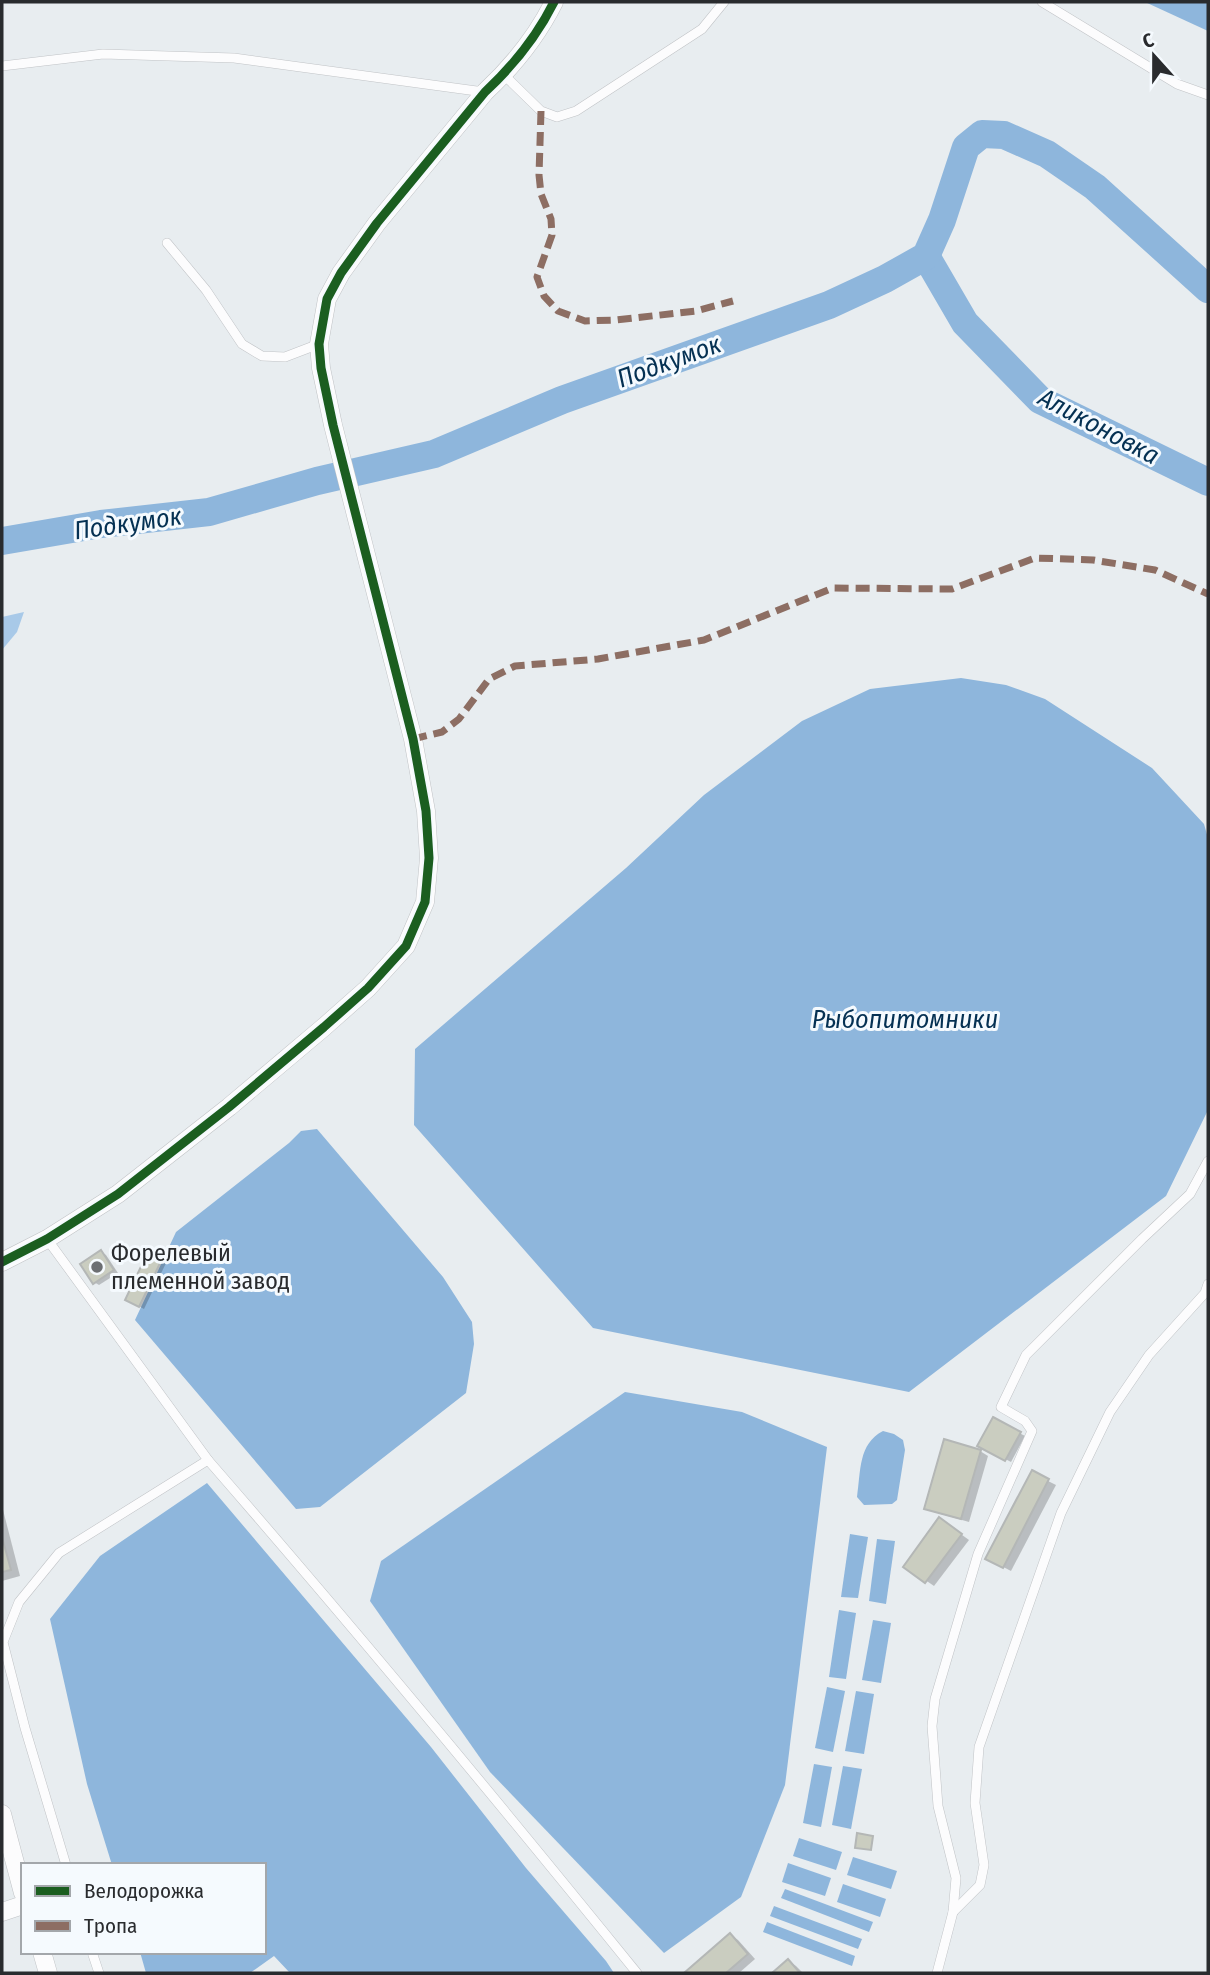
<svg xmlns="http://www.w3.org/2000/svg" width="1210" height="1975" font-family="'Fira Sans Condensed',sans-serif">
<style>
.forest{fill:#a8c9e8}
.water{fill:#8eb6dc}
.shadow{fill:#0003}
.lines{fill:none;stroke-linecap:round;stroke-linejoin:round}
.river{stroke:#8eb6dc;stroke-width:28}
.building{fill:#cacdc0;stroke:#b4b7b6;stroke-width:2}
.lane-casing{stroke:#c0c3c6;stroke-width:10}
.street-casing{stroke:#c0c3c6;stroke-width:19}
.lane{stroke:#fcfcfd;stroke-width:9}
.street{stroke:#fcfcfd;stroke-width:18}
.quiet{stroke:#8d6e63;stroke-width:7;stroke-dasharray:14 7;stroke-linecap:butt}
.cycleway-casing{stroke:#f5fafe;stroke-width:13}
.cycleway{stroke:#1b5e20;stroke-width:9}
.poi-dot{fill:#6c6f72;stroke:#f5fafe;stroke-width:2.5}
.labels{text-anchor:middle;stroke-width:6;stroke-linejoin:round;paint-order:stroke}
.poi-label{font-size:24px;fill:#292b2e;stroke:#f5fafe;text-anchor:start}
.water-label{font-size:26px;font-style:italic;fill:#053153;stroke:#f5fafe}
</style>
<rect width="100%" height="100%" fill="#e8edf0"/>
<!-- forest -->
<path class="forest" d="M24 612 17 632 2 650V617Z"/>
<!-- water -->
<g class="water">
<path d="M1145 2H1208V31Z"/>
<path d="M961 678 1006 685 1045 699 1152 768 1204 824 1208 838V1110L1166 1196 909 1392 593 1328 414 1125 415 1049 626 868 704 795 802 721 870 689Z"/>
<path d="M317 1129 443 1277 472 1322 474 1344 466 1393 320 1507 296 1509 135 1320 176 1232 289 1143 301 1131Z"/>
<path d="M625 1392 742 1412 827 1447 785 1785 741 1897 664 1953 490 1772 370 1601 381 1561Z"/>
<path d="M883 1431 894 1434 903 1440 905 1450 897 1500 892 1504 864 1505 857 1497C861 1471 858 1444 883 1431Z"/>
<path d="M207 1483 431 1747 526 1868 606 1961 614 1973H290L274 1956 250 1973H146L140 1952H264V1865H112L87 1784 50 1619 100 1556Z"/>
<path d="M850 1534 868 1537 858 1598 841 1597Z"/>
<path d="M877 1539 895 1541 886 1604 869 1601Z"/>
<path d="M839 1610 856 1613 846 1679 829 1677Z"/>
<path d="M873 1620 891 1623 881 1683 862 1680Z"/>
<path d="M827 1687 845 1691 833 1752 815 1748Z"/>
<path d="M856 1691 874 1694 864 1754 845 1751Z"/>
<path d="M814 1764 832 1767 821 1827 803 1823Z"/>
<path d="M843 1766 862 1769 851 1829 832 1825Z"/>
<path d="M799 1838 842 1852 836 1870 793 1856Z"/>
<path d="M853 1857 897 1871 891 1889 847 1875Z"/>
<path d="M788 1863 831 1878 825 1896 782 1882Z"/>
<path d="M843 1884 886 1899 880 1917 837 1902Z"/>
<path d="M785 1889 873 1922 869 1932 781 1898Z"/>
<path d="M774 1906 862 1939 858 1949 770 1916Z"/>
<path d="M767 1922 855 1956 852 1966 763 1932Z"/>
</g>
<!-- shadow -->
<g class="shadow">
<path d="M101 1252 106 1255 118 1273 99 1285 94 1282Z"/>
<path d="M149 1254 166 1263 144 1309 127 1300Z"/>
<path d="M993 1419 1025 1436 1011 1462 979 1445Z"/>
<path d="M980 1451 988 1456 969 1522 934 1512 927 1508Z"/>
<path d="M1032 1473 1056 1485 1011 1571 988 1559Z"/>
<path d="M2 1506 20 1576 2 1581Z"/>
<path d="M947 1524 969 1540 934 1586 905 1566Z"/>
<path d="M730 1935 738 1940 755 1959 739 1973H687Z"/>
<path d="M788 1961 796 1966 803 1973H774Z"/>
</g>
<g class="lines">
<!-- river -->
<g class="river">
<path d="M926 256 965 323 1040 400 1208 482"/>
<path d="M2 541 101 524 209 512 317 481 434 454 562 400 829 305 885 279 926 256 942 220 966 147 982 134 1004 135 1047 154 1095 187 1208 289"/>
</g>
</g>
<!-- building -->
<g class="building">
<path d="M101 1250 114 1270 93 1284 80 1264Z"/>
<path d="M148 1252 162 1259 139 1307 125 1300Z"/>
<path d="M993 1417 1021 1432 1005 1461 977 1446Z"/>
<path d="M944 1439 981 1450 961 1519 924 1509Z"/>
<path d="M1032 1470 1049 1479 1003 1568 985 1559Z"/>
<path d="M939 1517 962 1534 925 1583 903 1567Z"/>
<path d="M2 1537 11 1570 2 1572Z"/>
<path d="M857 1833 873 1836 871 1850 855 1848Z"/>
<path d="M730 1933 748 1954 726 1973H684Z"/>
<path d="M788 1959 800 1973H772Z"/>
</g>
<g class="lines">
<defs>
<g id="lane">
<path d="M1042 2 1177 84 1208 95"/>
<path d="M2 66 103 54 234 58 484 92"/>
<path d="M504 75 541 111 557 117 576 111 702 29 724 2"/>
<path d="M167 243 206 290 242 344 262 356 285 357 319 344"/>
<path d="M47 1239 208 1460 59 1553 19 1602 3 1642 25 1728 66 1865"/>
<path d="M208 1460C355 1629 497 1800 637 1973"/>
<path d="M953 1912 980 1885 984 1865 975 1803 979 1747 1061 1513 1110 1412 1149 1355 1205 1293 1208 1284"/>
<path d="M92 1952 99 1973"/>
<path d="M937 1973 953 1912 956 1878 938 1806 932 1726 935 1699 978 1554 1032 1431 1025 1421 1001 1407 1026 1355 1142 1239 1190 1194 1208 1161"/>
</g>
<g id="street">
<path d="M2 1262 47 1239 118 1194 229 1107 324 1027 368 988 406 946 425 902 429 858 426 811 413 739 333 425 321 368 319 344 327 299 341 273 377 223 485 92C513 66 537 36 554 2"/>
<path d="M2 1814 23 1893"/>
<path d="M2 1912 23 1905"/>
<path d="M42 1952 48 1973"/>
</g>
</defs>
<!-- lane casing -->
<use href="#lane" class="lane-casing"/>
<!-- street casing -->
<use href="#street" class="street-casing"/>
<!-- lane -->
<use href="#lane" class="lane"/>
<!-- street -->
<use href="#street" class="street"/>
<!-- quiet -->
<g class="quiet">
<path d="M541 111 539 175 541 194 551 219 552 235 537 277 544 296 558 311 585 321 616 320 696 311 733 301"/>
<path d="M413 739 442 732 459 719 489 679 515 666 598 659 704 640 833 588 952 589 1035 558 1093 560 1155 570 1208 594"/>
</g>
<defs>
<path id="cycleway" d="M2 1262 47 1239 118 1194 229 1107 324 1027 368 988 406 946 425 902 429 858 426 811 413 739 333 425 321 368 319 344 327 299 341 273 377 223 485 92C513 66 537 36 554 2"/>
</defs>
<!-- cycleway casing -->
<use href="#cycleway" class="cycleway-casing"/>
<!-- cycleway -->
<use href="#cycleway" class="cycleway"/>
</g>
<!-- markers -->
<circle class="poi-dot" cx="97" cy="1267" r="7"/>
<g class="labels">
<!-- poi labels -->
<g class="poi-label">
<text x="111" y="1261">Форелевый<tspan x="111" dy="28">племенной завод</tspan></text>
</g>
<!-- water labels -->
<g class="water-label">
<text transform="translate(669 361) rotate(-20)" y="9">Подкумок</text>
<text transform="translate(1099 426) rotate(28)" y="9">Аликоновка</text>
<text transform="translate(128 523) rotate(-8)" y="9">Подкумок</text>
<text x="905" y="1028">Рыбопитомники</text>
</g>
</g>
<!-- border -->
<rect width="1210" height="1975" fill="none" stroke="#292b2e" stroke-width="7"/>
<!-- legend -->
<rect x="21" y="1863" width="245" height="91" fill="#f5fafe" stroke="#a3a7ab" stroke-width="2"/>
<rect x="35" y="1886" width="35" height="10" fill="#1b5e20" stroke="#a3a7ab" stroke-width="2"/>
<text x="84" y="1898" font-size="21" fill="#292b2e">Велодорожка</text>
<rect x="35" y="1921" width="35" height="10" fill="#8d6e63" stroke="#a3a7ab" stroke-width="2"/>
<text x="84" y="1933" font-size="21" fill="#292b2e">Тропа</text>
<!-- north arrow -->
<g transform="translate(1154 56) rotate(339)" stroke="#f5fafe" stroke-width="5" paint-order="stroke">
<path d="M0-5L12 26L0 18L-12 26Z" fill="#292b2e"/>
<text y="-10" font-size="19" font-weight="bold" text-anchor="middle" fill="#292b2e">С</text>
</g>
</svg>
